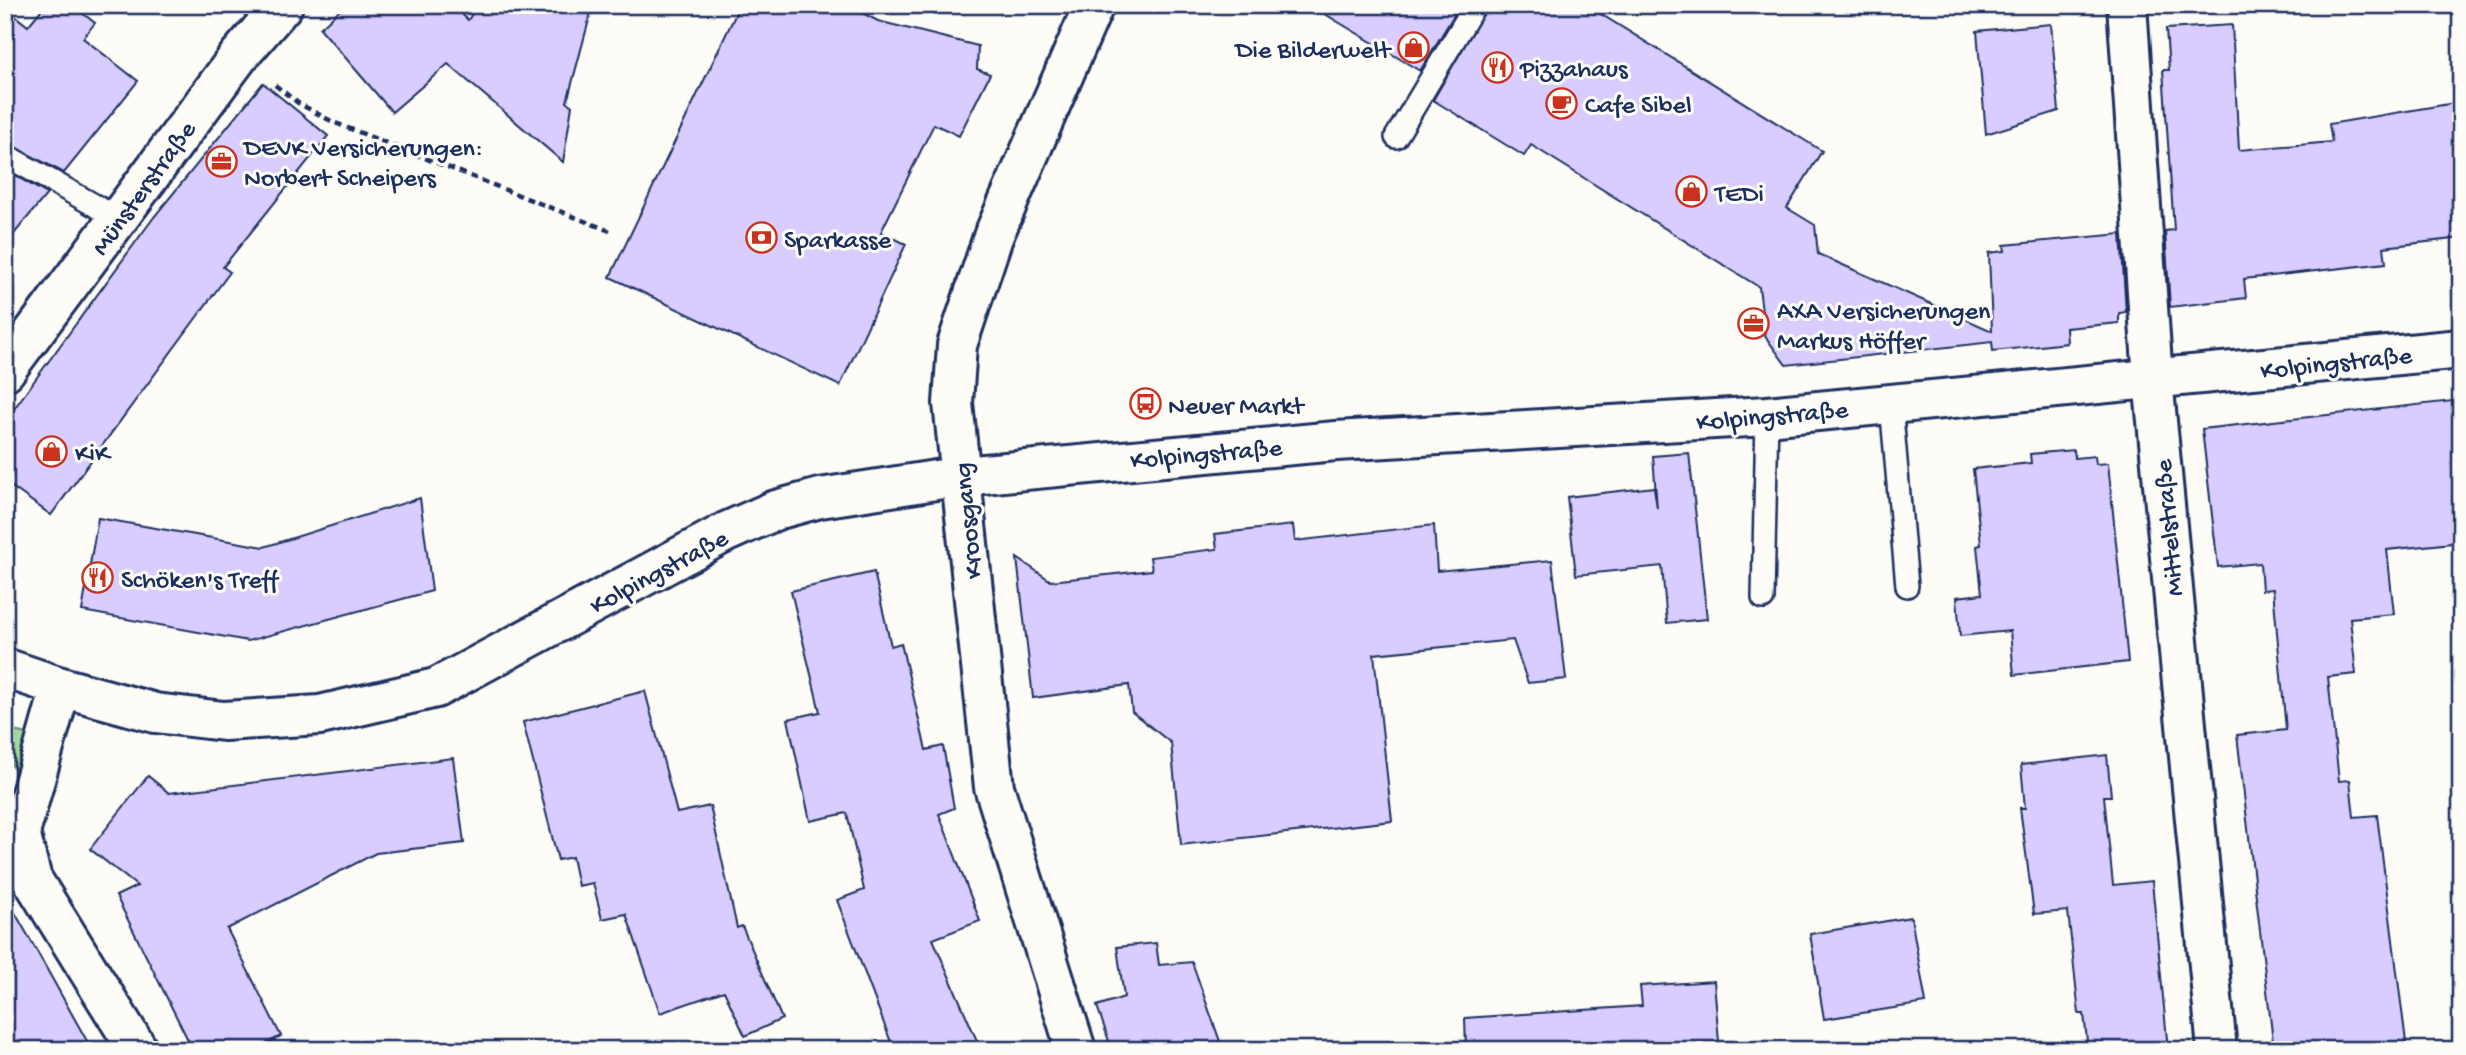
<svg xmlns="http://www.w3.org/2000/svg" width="2466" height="1055" font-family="'Gochi Hand',sans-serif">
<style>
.park{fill:#a4d99c;stroke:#60847d;stroke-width:2}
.building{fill:#d9cdff;stroke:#1b2f5e;stroke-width:2}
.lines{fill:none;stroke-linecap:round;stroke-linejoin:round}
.service-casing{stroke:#1b2f5e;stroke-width:26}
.minor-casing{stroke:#1b2f5e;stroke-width:44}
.tertiary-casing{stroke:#1b2f5e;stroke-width:44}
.path{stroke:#1b2f5e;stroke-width:4.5;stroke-dasharray:7 5;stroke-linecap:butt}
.service{stroke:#fdfcf7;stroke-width:21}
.minor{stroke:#fdfcf7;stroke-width:38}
.tertiary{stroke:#fdfcf7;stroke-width:38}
.labels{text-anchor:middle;stroke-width:6;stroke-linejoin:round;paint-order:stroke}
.poi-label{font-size:26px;fill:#1b2f5e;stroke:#fdfcf7;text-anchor:start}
.street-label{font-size:26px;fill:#1b2f5e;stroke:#fdfcf7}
</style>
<rect width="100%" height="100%" fill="#fdfcf7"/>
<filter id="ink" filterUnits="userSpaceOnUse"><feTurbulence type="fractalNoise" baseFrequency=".0143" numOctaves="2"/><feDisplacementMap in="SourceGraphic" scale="14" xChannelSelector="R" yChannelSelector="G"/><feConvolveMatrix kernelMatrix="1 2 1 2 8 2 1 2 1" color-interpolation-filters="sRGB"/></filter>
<g filter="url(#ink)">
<!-- park -->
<path class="park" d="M5 729 53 740 21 782 5 751Z"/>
<!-- building -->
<g class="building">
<path d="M45 5H72L95 23 83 38 138 81 64 173 5 142V8L28 26Z"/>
<path d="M345 5H452L468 20 478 5H593L567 102 572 106 563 162 448 64 392 112 320 28Z"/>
<path d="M740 5H847L878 21 978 46 977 69 990 74 959 136 934 124 881 232 906 244 840 386 610 277Z"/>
<path d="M1310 5H1460L1420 71Z"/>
<path d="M1488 5H1586L1822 151 1787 208 1815 225 1818 254 1992 331 1989 253 2005 251 2004 245 2121 234 2126 312 2119 313V323L2066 328 2067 343 1993 351 1992 342 1786 365 1765 336 1759 287 1531 145 1524 156 1433 100Z"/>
<path d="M2051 24 2059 111 1986 134 1977 31Z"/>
<path d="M2232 25 2239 150 2332 142 2329 124 2461 102V238L2384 247 2386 263 2244 279 2246 298 2170 307 2165 231 2174 230 2163 70H2169L2166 29Z"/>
<path d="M263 83 328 136 223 267 230 272 51 515 5 482V421L154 217Z"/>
<path d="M5 170 47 194 5 245Z"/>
<path d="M2461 400V542L2387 550 2394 614 2350 618 2356 674 2328 677 2339 781 2350 780 2354 817 2377 815 2407 1050H2274L2237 735 2286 730 2273 589 2262 590 2260 563 2218 567 2202 429Z"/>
<path d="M2074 450 2075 458 2095 456 2096 464 2108 463 2128 662 2014 675 2010 631 1960 636 1957 597 1982 594 1977 546 1981 545 1973 469 2031 463 2030 454Z"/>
<path d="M1689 453 1707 619 1667 623 1662 566 1576 575 1567 497 1654 487 1657 508 1653 456Z"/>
<path d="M420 498 432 591 248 641 82 611 98 518 264 547Z"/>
<path d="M1293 525 1295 541 1434 525 1437 571 1552 560 1566 679 1528 683 1513 640 1374 654 1392 821 1181 845 1171 743 1132 712 1129 685 1033 698 1017 558 1051 581 1152 570 1150 557 1217 549 1215 534Z"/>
<path d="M874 572 891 646 901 643 926 750 943 746 954 808 939 814 980 921 933 939 981 1050H894L837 900 864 890 847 813 810 821 788 719 820 712 791 591Z"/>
<path d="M645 691 677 813 710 806 737 928 742 926 782 1019 745 1036 724 991 660 1013 626 914 602 919 593 883 578 886 572 857 558 860 523 722Z"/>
<path d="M2107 755 2111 796H2104L2113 885 2152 881 2168 1050H2088L2084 1014H2079L2068 911 2034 914 2020 808H2025L2021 765Z"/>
<path d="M453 758 464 843 376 853 227 929 281 1036 254 1050H193L116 896 137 886 90 849 148 776 169 793Z"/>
<path d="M5 895 44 964 92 1050H5Z"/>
<path d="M1911 917 1926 1003 1824 1019 1810 934Z"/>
<path d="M1156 943 1159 965 1192 962 1223 1050H1112L1097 1006 1124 997 1117 947Z"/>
<path d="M1714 981 1719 1042 1623 1050H1466L1465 1018 1642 1006 1640 986Z"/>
</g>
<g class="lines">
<defs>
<g id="service">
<path d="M1396 137 1475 5"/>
<path d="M5 155 119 219"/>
<path d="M1891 404 1907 586"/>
<path d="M1763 598 1767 416"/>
</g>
<g id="minor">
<path d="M2127 5 2153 379 2217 1050"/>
<path d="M5 371 238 57 283 5"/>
<path d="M61 687 20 833 32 879 138 1050"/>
<path d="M1076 1050 994 787 953 403 957 345 993 237 1094 5"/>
</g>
<path id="tertiary" d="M5 668 61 687 155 713 224 721 320 715 436 688 726 532 776 510 820 498 962 476 1336 441 1767 416 2461 349"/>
</defs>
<!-- service casing -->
<use href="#service" class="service-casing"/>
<!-- minor casing -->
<use href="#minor" class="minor-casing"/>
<!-- tertiary casing -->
<use href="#tertiary" class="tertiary-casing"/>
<!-- path -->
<g class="path">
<path d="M275 85 298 103 333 122 610 231"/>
<path d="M5 610V614"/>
</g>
<!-- service -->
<use href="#service" class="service"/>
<!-- minor -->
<use href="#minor" class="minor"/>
<!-- tertiary -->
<use href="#tertiary" class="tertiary"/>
</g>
</g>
<!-- icons -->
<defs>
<symbol id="shop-ring" viewBox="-11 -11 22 22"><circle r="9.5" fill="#fdfcf7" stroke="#c8321e" stroke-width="1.5"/><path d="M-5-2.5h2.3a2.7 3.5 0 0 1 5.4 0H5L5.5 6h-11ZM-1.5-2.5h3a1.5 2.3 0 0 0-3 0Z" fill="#c8321e"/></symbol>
<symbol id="restaurant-ring" viewBox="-11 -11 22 22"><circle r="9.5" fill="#fdfcf7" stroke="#c8321e" stroke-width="1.5"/><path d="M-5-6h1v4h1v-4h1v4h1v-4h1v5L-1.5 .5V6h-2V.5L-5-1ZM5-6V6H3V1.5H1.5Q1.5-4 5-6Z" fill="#c8321e"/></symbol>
<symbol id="cafe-ring" viewBox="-11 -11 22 22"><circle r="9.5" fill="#fdfcf7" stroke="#c8321e" stroke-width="1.5"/><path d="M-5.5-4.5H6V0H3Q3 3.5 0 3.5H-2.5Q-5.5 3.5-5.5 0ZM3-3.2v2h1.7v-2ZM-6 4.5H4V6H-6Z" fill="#c8321e"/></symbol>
<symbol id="office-ring" viewBox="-11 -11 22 22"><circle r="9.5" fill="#fdfcf7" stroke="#c8321e" stroke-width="1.5"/><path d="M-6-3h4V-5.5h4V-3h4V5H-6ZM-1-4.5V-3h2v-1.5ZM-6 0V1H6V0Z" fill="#c8321e"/></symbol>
<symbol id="bank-ring" viewBox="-11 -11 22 22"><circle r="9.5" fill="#fdfcf7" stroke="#c8321e" stroke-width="1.5"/><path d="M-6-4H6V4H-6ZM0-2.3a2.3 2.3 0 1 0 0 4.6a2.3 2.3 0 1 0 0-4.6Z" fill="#c8321e"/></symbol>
<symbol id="bus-ring" viewBox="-11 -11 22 22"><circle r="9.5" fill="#fdfcf7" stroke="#c8321e" stroke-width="1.5"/><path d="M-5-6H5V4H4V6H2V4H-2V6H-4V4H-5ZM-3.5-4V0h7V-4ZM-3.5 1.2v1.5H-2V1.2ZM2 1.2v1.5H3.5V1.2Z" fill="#c8321e"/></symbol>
</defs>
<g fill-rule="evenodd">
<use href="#shop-ring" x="1396" y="30" width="35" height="35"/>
<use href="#restaurant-ring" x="1480" y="50" width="35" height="35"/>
<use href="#cafe-ring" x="1544" y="86" width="35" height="35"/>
<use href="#office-ring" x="204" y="144" width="35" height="35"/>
<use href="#shop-ring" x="1674" y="174" width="35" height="35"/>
<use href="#bank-ring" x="744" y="220" width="35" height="35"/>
<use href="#office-ring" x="1736" y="306" width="35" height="35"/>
<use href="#bus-ring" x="1128" y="386" width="35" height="35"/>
<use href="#shop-ring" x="34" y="434" width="35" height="35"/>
<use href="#restaurant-ring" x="80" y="560" width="35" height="35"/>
</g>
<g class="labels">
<!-- poi labels -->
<g class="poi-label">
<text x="1390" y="57" text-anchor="end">Die Bilderwelt</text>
<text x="1520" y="76">Pizzahaus</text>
<text x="1585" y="112">Cafe Sibel</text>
<text x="244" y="155">DEVK Versicherungen:<tspan x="244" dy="30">Norbert Scheipers</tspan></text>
<text x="1715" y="201">TEDi</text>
<text x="784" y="247">Sparkasse</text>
<text x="1777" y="318">AXA Versicherungen<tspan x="1777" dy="30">Markus Höffer</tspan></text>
<text x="1168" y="413">Neuer Markt</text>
<text x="75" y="460">KiK</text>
<text x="121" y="587">Schöken's Treff</text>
</g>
<!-- street labels -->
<g class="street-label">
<text transform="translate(142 187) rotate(-54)" y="9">Münsterstraße</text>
<text transform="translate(2336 361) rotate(-6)" y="9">Kolpingstraße</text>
<text transform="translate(1772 414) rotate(-5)" y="9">Kolpingstraße</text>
<text transform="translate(1206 452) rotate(-5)" y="9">Kolpingstraße</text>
<text transform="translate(966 521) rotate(-96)" y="9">Kroosgang</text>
<text transform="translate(2167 528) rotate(-95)" y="9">Mittelstraße</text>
<text transform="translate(658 570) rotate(-28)" y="9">Kolpingstraße</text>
</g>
</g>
<!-- margin -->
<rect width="2466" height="1055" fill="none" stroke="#fdfcf7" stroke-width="28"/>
<rect x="14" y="14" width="2438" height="1027" fill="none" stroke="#1b2f5e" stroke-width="2.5" filter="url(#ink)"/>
</svg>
